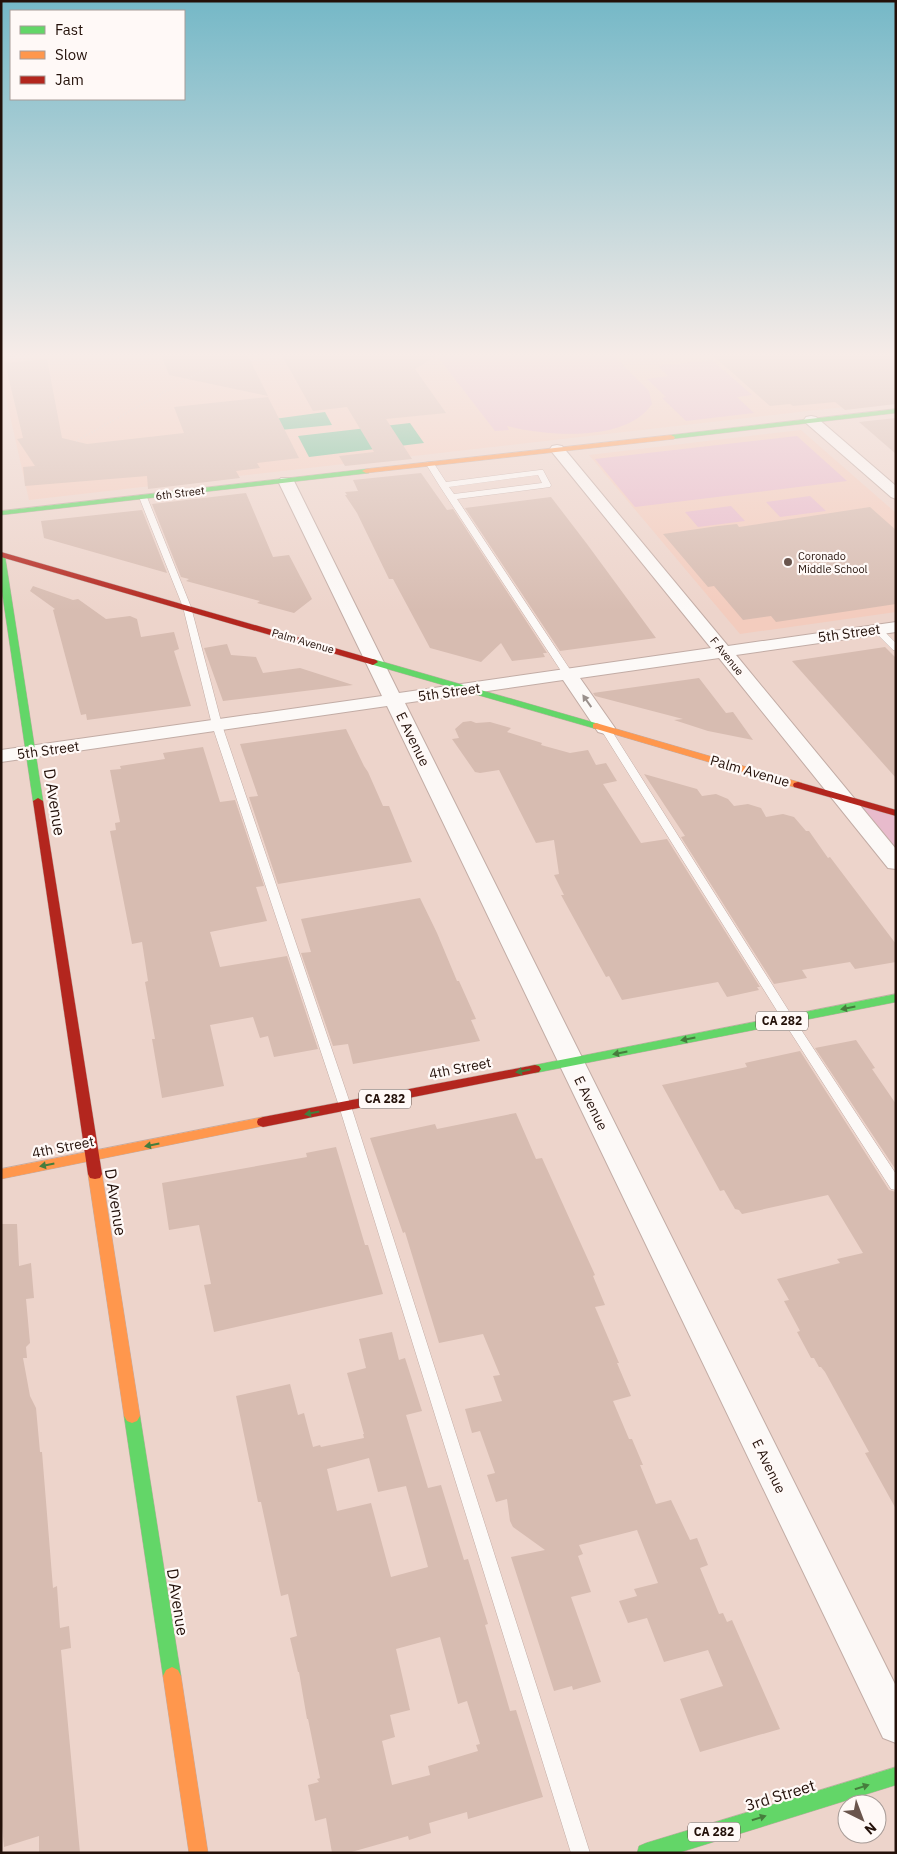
<svg xmlns="http://www.w3.org/2000/svg" width="897" height="1854" font-family="'IBM Plex Sans',sans-serif">
<style>
.built{fill:#f3ccbe}
.green{fill:#e8bbcc}
.water{fill:#69be95}
.building{fill:#d7bcb1;fill-rule:evenodd}
.lines{fill:none;stroke-linecap:round;stroke-linejoin:round}
.lane-casing{stroke:#c2aca5;stroke-width:1}
.street-casing{stroke:#c2aca5;stroke-width:2}
.fast-casing{stroke:#c2aca5;stroke-width:1}
.slow-casing{stroke:#c2aca5;stroke-width:1}
.jam-casing{stroke:#c2aca5;stroke-width:1}
.path{stroke:#dbd4d1;stroke-width:2;stroke-dasharray:0.5 2.5;stroke-linecap:butt}
.lane{fill:#fcf9f7;fill-rule:evenodd}
.street{fill:#fcf9f7;fill-rule:evenodd}
.fast{fill:#63d668;fill-rule:evenodd}
.slow{fill:#ff974d;fill-rule:evenodd}
.jam{fill:#b3261e;fill-rule:evenodd}
.oneway{fill:#9a908c}
.oneway2{fill:#467d3d}
.poi-dot{fill:#6a554d;stroke:#fff9f7;stroke-width:2}
.labels{text-anchor:middle;stroke-width:4.5;stroke-linejoin:round;paint-order:stroke}
.far-street-label{font-size:11px;fill:#231009;stroke:#fff9f7}
.far-poi-label{font-size:11px;fill:#231009;stroke:#fff9f7;text-anchor:start}
.shield{fill:#fff9f7;stroke:#655650;stroke-width:1}
.shield-label{font-size:12px;font-weight:bold;fill:#231009}
.street-label{font-size:14px;fill:#231009;stroke:#fff9f7}
.near-street-label{font-size:16px;fill:#231009;stroke:#fff9f7}
</style>
<rect width="100%" height="100%" fill="#edd4cb"/>
<!-- built -->
<g class="built">
<path d="M84 352H896V401L29 500 1 376V360Z"/>
<path d="M801 430 896 513V612L740 634 589 455Z"/>
</g>
<!-- green -->
<g class="green">
<path d="M434 352H610L649 391 652 404C626 443 546 436 507 426L509 430 495 431Z"/>
<path d="M712 360 752 395 737 397 754 413 686 421 662 398 666 397 647 379 668 376 658 366Z"/>
<path d="M797 436 847 481 635 507 595 459Z"/>
<path d="M810 496 826 511 780 517 766 502Z"/>
<path d="M731 506 745 521 698 527 685 512Z"/>
<path d="M843 800 896 815V863Z"/>
</g>
<!-- water -->
<g class="water">
<path d="M325 412 332 425 280 430 274 419Z"/>
<path d="M410 423 424 443 309 457 298 436Z"/>
</g>
<!-- building -->
<g class="building">
<path d="M160 352H246L268 396 169 375Z"/>
<path d="M280 352H442L415 369 446 413 386 419 412 459 345 466 339 456 374 452 347 407 313 411Z"/>
<path d="M709 352H896V404L845 410 835 402 793 406 790 404 770 406Z"/>
<path d="M47 359 62 438 87 444 184 433 174 407 268 397 299 458 257 463 260 468 236 471 240 478 148 489 147 476 25 486 23 467 35 466 17 439 23 438 5 363Z"/>
<path d="M896 418V454L859 422Z"/>
<path d="M421 473 447 510 453 509 547 653H543L545 657 512 661 501 643 481 662 430 648 393 579H389L357 513 345 495H347L345 492 358 491 353 480Z"/>
<path d="M246 493 273 557 289 555 312 599 294 613 257 603 260 601 186 581 189 579 181 577 152 504Z"/>
<path d="M551 497 587 544 656 638 560 651 465 508Z"/>
<path d="M870 507 896 530V604L776 622 771 616 743 620 714 586 708 587 663 534 718 526 737 524 739 527Z"/>
<path d="M142 510 167 573 44 538 41 521Z"/>
<path d="M33 586 73 600 78 599 106 619 130 616 137 619 141 637 174 632 179 649 174 651 191 706 87 720 86 714 81 715 53 610 55 609 30 591Z"/>
<path d="M227 644 231 655 256 657 263 673 300 668 353 685 223 701 204 648Z"/>
<path d="M885 647 896 658V778L792 661Z"/>
<path d="M699 678 726 713 733 712 753 740 708 731 674 720 683 719 595 696 593 693Z"/>
<path d="M471 721 476 723 490 722 511 728 507 732 542 743 541 745 570 753 588 750 596 765 606 763 617 781 603 784 641 843 667 839 760 987H757L759 990 727 997 718 982 622 1000 609 976 606 977 561 895H564L554 875 559 874 554 840 536 843 499 770 480 773 475 772 452 739 459 738 455 729 463 722Z"/>
<path d="M346 729 364 766 368 772 383 806H389L412 862 278 884 249 797 258 796 240 744Z"/>
<path d="M203 747 220 802 235 800 264 886 256 887 267 921 210 932 220 967 287 956 318 1049 274 1057 268 1036 260 1038 253 1017 210 1025 224 1086 162 1098 152 1039H155L145 982 148 981 142 942 132 944 110 831 116 830 115 823 120 822 110 770 121 769 120 766 165 759 163 753Z"/>
<path d="M644 774 697 789 702 796 716 794 728 799 734 806 748 804 761 808 766 817 783 814 794 817 806 831H809L828 858 830 857 896 944V962L855 969 850 962 802 970 807 978 774 984 681 837 685 836Z"/>
<path d="M420 898 437 933 457 981H459L476 1019 471 1020 480 1041 353 1064 348 1044 333 1046 301 953 311 952 301 919Z"/>
<path d="M856 1040 875 1068 872 1069 896 1104V1170L815 1048Z"/>
<path d="M800 1051 889 1190 896 1192V1509L865 1453 869 1452 825 1372 821 1367H819L814 1358H811L797 1332 800 1331 784 1301 789 1300 777 1279 840 1263 837 1259 863 1253 828 1195 742 1214 739 1210 735 1209 724 1190 720 1191 662 1085 747 1067 745 1063Z"/>
<path d="M516 1113 536 1159 542 1158 595 1275 593 1276 605 1305 595 1307 619 1363H617L631 1396 613 1401 629 1439H632L643 1465H640L656 1504 671 1500 690 1540 697 1538 708 1565 700 1568 719 1614 723 1613 727 1622 732 1620 780 1729 700 1752 680 1699 723 1686 708 1650 664 1662 647 1618 628 1623 619 1601 637 1596 634 1589 658 1583 637 1530 579 1545 583 1554 578 1556 591 1592 571 1597 601 1682 573 1690 572 1686 554 1691 511 1557 545 1550 513 1527 510 1521 507 1499 496 1502 487 1475 495 1473 480 1431 472 1433 465 1409 502 1401 493 1376 500 1375 483 1334 439 1343 405 1232 403 1233 370 1138 435 1124 437 1129Z"/>
<path d="M336 1147 365 1245H368L383 1294 214 1332 204 1285 211 1284 199 1225 169 1230 162 1183 307 1157 306 1153Z"/>
<path d="M1 1224H17L19 1266 31 1263 34 1298 26 1299 30 1343 26 1347 27 1358H23L30 1396 36 1408 40 1452H42L53 1588 57 1586 60 1628 69 1626 71 1648 61 1650 80 1853H39V1836L4 1847 1 1815Z"/>
<path d="M392 1332 399 1360 405 1358 422 1411 406 1415 428 1488 441 1485 464 1560 468 1559 488 1624 485 1625 510 1711 516 1710 543 1797 468 1819 467 1812 429 1823 431 1833 409 1840 408 1836 348 1853H332L326 1818 315 1821 308 1785 319 1782 317 1779 320 1778 308 1719H307L299 1672H298L290 1638 297 1636 288 1594 281 1596 261 1502H258L236 1396 290 1384 298 1415 304 1413 313 1447 320 1445 321 1447 364 1438 363 1434H364L347 1373 366 1368 359 1339ZM369 1458 378 1492 406 1486 428 1567 391 1577 371 1503 337 1511 327 1469ZM440 1637 458 1704 467 1701 480 1744 476 1745 478 1751 428 1766 430 1775 392 1785 382 1741 395 1737 390 1715 410 1710 396 1649Z"/>
</g>
<g class="lines">
<defs>
<g id="lane">
<path d="M427 462H433L446 482 540 470H543L551 485 550 487 457 499 573 674 571 676H565L563 674 439 485 426 464ZM538 475 542 483 454 494 449 487Z"/>
<path d="M140 495 147 497 191 607 222 725 351 1106 590 1853H571L339 1106 212 725 183 607 139 497Z"/>
<path d="M877 626 880 627 896 643V651L893 650 874 631V627Z"/>
<path d="M605 725 610 728 792 1016 896 1174V1190L891 1189 784 1022 600 728Z"/>
</g>
<g id="street">
<path d="M1 352H16L15 355 1 357Z"/>
<path d="M811 416 816 417 896 486V499L891 497 806 423 804 420 806 417Z"/>
<path d="M557 445 562 446 728 646 896 622V632L736 655 896 849V869L888 868 719 658 580 678 615 728 612 732 605 734 598 732 563 680 405 703 896 1686V1743L883 1738 387 706 1 762V750L382 696 278 481 281 478H291L294 481 399 693 711 648 552 452 550 449 552 446Z"/>
</g>
<g id="fast">
<path d="M896 409V413L671 439 667 437 671 435Z"/>
<path d="M366 469H369V473L1 515V511Z"/>
<path d="M1 554 5 556 43 801 38 804 33 801 1 585Z"/>
<path d="M373 659 599 724 601 726 596 729 593 728 370 664 368 662Z"/>
<path d="M896 994V1002L535 1073 531 1072 529 1069 531 1066 535 1065Z"/>
<path d="M132 1409 137 1411 140 1416 181 1676 178 1682 172 1685 166 1682 163 1676 124 1416 127 1411Z"/>
<path d="M896 1767V1785L678 1853H637L639 1846 646 1843Z"/>
</g>
<g id="slow">
<path d="M671 435 675 437 674 439 366 473 362 471 366 469Z"/>
<path d="M596 723 802 783 803 785 802 787H794L593 728V724Z"/>
<path d="M263 1117 268 1119 269 1122 268 1125 1 1179V1169Z"/>
<path d="M95 1169 100 1170 102 1174 140 1416 137 1421 132 1423 127 1421 124 1416 88 1174 90 1170Z"/>
<path d="M172 1667 178 1670 181 1676 208 1853H189L163 1676 166 1670Z"/>
</g>
<g id="jam">
<path d="M1 552 376 660 378 662 373 665 370 664 1 557Z"/>
<path d="M798 782 896 810V816L794 787 793 785 794 783Z"/>
<path d="M38 798 43 801 102 1174 100 1178 95 1179 90 1178 88 1174 33 801Z"/>
<path d="M535 1065 539 1066 541 1069 539 1072 263 1127 258 1125 257 1122 258 1119 263 1117Z"/>
</g>
</defs>
<!-- lane casing -->
<use href="#lane" class="lane-casing"/>
<!-- street casing -->
<use href="#street" class="street-casing"/>
<!-- fast casing -->
<use href="#fast" class="fast-casing"/>
<!-- slow casing -->
<use href="#slow" class="slow-casing"/>
<!-- jam casing -->
<use href="#jam" class="jam-casing"/>
<!-- path -->
<g class="path">
<path d="M428 352 433 358"/>
<path d="M76 441 213 365 303 355 301 352"/>
</g>
<!-- lane -->
<use href="#lane" class="lane"/>
<!-- street -->
<use href="#street" class="street"/>
<!-- fast -->
<use href="#fast" class="fast"/>
<!-- slow -->
<use href="#slow" class="slow"/>
<!-- jam -->
<use href="#jam" class="jam"/>
</g>
<!-- one-way arrows -->
<defs><path id="oneway-solid" d="M-6-.8H1V-3.2L6.5 0L1 3.2V.8H-6Z" transform="scale(1.25)"/></defs>
<use class="oneway" href="#oneway-solid" transform="translate(587 701) rotate(-125)"/>
<g class="oneway2">
<use href="#oneway-solid" transform="translate(848 1008) rotate(169)"/>
<use href="#oneway-solid" transform="translate(688 1039) rotate(169)"/>
<use href="#oneway-solid" transform="translate(620 1053) rotate(169)"/>
<use href="#oneway-solid" transform="translate(523 1071) rotate(169)"/>
<use href="#oneway-solid" transform="translate(312 1113) rotate(169)"/>
<use href="#oneway-solid" transform="translate(152 1145) rotate(169)"/>
<use href="#oneway-solid" transform="translate(47 1165) rotate(169)"/>
<use href="#oneway-solid" transform="translate(862 1787) rotate(-17)"/>
<use href="#oneway-solid" transform="translate(759 1818) rotate(-17)"/>
</g>
<!-- sky -->
<linearGradient id="sky" x2="0" y2="1"><stop stop-color="#75b8c7"/><stop offset="0.58" stop-color="#f7ece8"/><stop offset="1" stop-color="#f7ece8" stop-opacity="0"/></linearGradient>
<rect width="897" height="612" fill="url(#sky)"/>
<!-- markers -->
<circle class="poi-dot" cx="788" cy="562" r="5"/>
<g class="labels">
<!-- far-street labels -->
<g class="far-street-label">
<text transform="translate(180 493) rotate(-7)" y="4">6th Street</text>
<text transform="translate(303 641) rotate(16)" y="4">Palm Avenue</text>
<text transform="translate(727 656) rotate(51)" y="4">F Avenue</text>
</g>
<!-- far-poi labels -->
<g class="far-poi-label">
<text x="798" y="560">Coronado<tspan x="798" dy="13">Middle School</tspan></text>
</g>
<!-- shield labels -->
<g class="shield">
<rect x="756" y="1011.5" width="52" height="19" rx="4"/>
<rect x="359" y="1089.5" width="52" height="19" rx="4"/>
<rect x="688" y="1822.5" width="52" height="19" rx="4"/>
</g>
<g class="shield-label">
<text x="782" y="1025">CA 282</text>
<text x="385" y="1103">CA 282</text>
<text x="714" y="1836">CA 282</text>
</g>
<!-- street labels -->
<g class="street-label">
<text transform="translate(849 633) rotate(-8)" y="5">5th Street</text>
<text transform="translate(449 692) rotate(-8)" y="5">5th Street</text>
<text transform="translate(413 739) rotate(64)" y="5">E Avenue</text>
<text transform="translate(48 750) rotate(-8)" y="5">5th Street</text>
<text transform="translate(750 771) rotate(16)" y="5">Palm Avenue</text>
<text transform="translate(460 1068) rotate(-11)" y="5">4th Street</text>
<text transform="translate(591 1103) rotate(64)" y="5">E Avenue</text>
<text transform="translate(63 1147) rotate(-11)" y="5">4th Street</text>
<text transform="translate(769 1466) rotate(64)" y="5">E Avenue</text>
</g>
<!-- near-street labels -->
<g class="near-street-label">
<text transform="translate(55 802) rotate(81)" y="6">D Avenue</text>
<text transform="translate(116 1202) rotate(81)" y="6">D Avenue</text>
<text transform="translate(178 1602) rotate(81)" y="6">D Avenue</text>
<text transform="translate(780 1795) rotate(-17)" y="6">3rd Street</text>
</g>
</g>
<!-- border -->
<rect width="897" height="1854" fill="none" stroke="#231009" stroke-width="5"/>
<!-- legend -->
<rect x="10" y="10" width="175" height="90" fill="#fff9f7" stroke="#a79c98"/>
<rect x="20" y="26" width="25" height="8" fill="#63d668" stroke="#a79c98"/>
<text x="55" y="35" font-size="15" fill="#231009">Fast</text>
<rect x="20" y="51" width="25" height="8" fill="#ff974d" stroke="#a79c98"/>
<text x="55" y="60" font-size="15" fill="#231009">Slow</text>
<rect x="20" y="76" width="25" height="8" fill="#b3261e" stroke="#a79c98"/>
<text x="55" y="85" font-size="15" fill="#231009">Jam</text>
<!-- north arrow -->
<g transform="translate(862 1819) rotate(138)"><circle r="24" fill="#fff9f7" stroke="#a79c98"/>
<path d="M0-4L9 19L0 12L-9 19Z" fill="#6a554d"/>
<text y="-8" font-size="14" font-weight="bold" text-anchor="middle" fill="#231009">N</text>
</g>
</svg>
